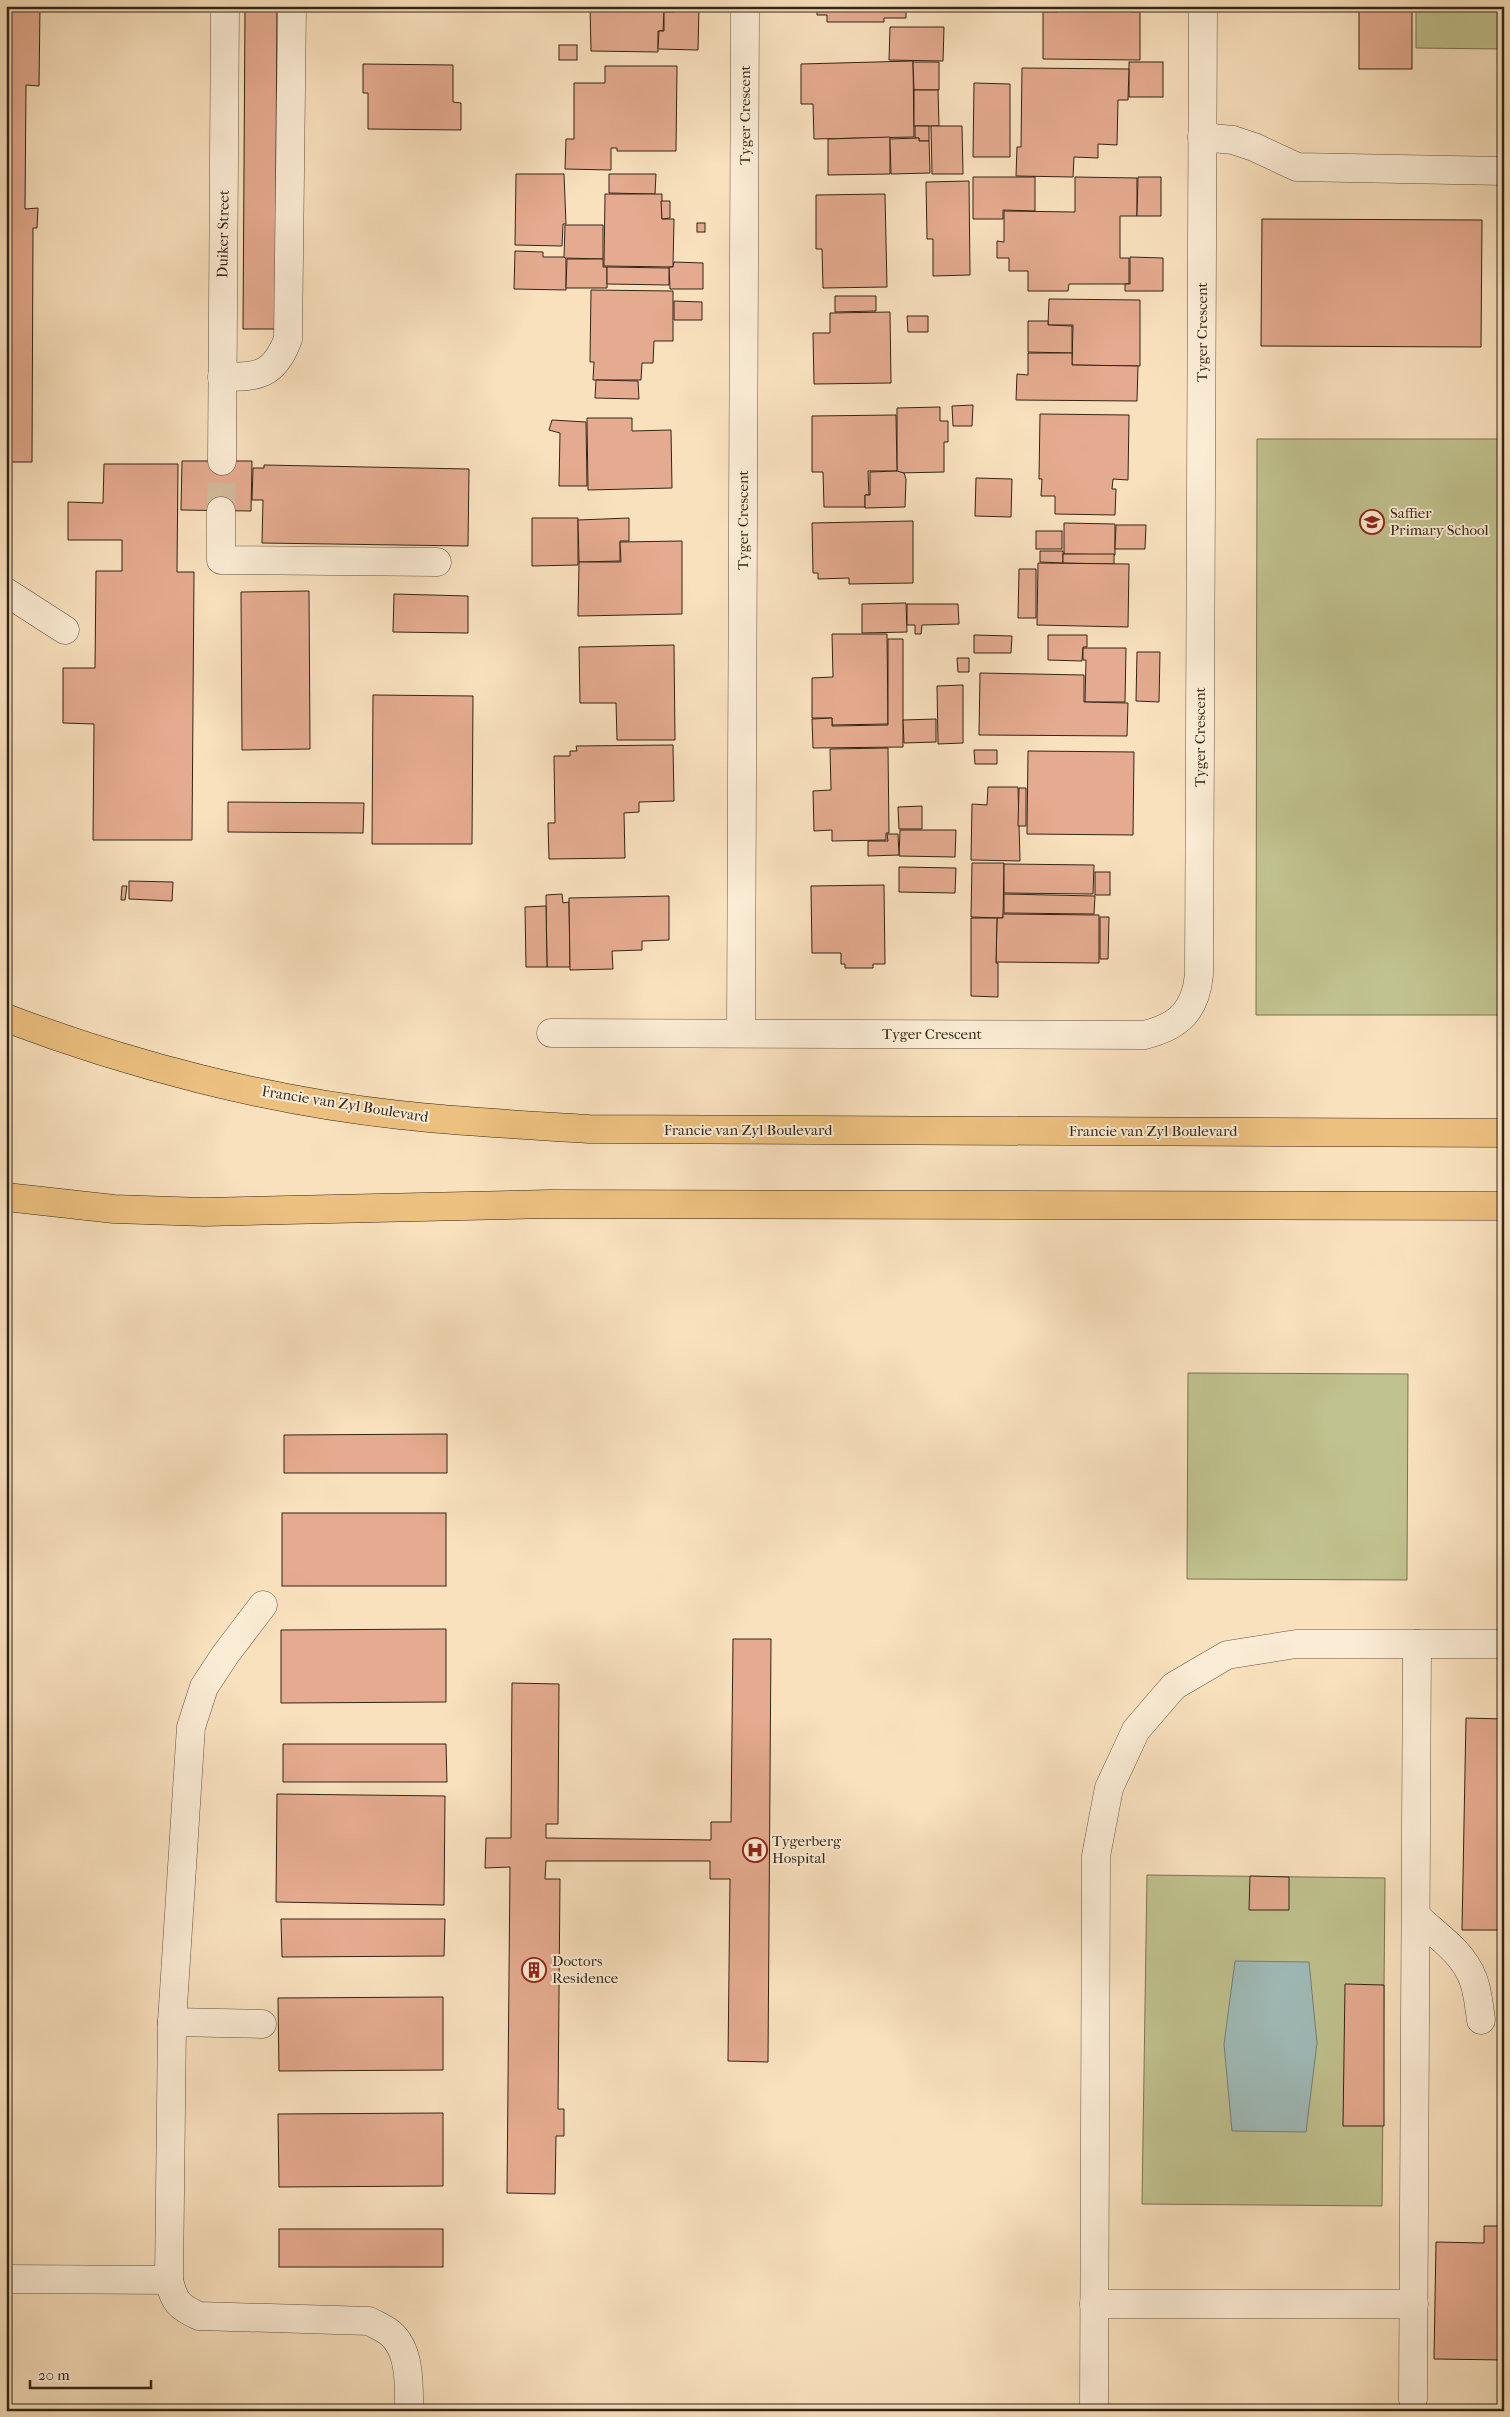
<svg xmlns="http://www.w3.org/2000/svg" width="1510" height="2417" font-family="'IM FELL French Canon',serif">
<style>
.green{fill:#c0c28f;stroke:#7a7453}
.water{fill:#a0bcba;stroke:#748079}
.building{fill:#e5ab90;stroke:#332517}
.lines{fill:none;stroke-linecap:round;stroke-linejoin:round}
.minor-tunnel{stroke:#d1bb9d;stroke-width:28;stroke-dasharray:28 14;stroke-linecap:butt}
.minor-casing{stroke:#645441;stroke-width:29}
.major-casing{stroke:#332517;stroke-width:29}
.minor{stroke:#fbecd5;stroke-width:28}
.major{stroke:#ecc07f;stroke-width:28}
.labels{text-anchor:middle;stroke-width:4;stroke-linejoin:round;paint-order:stroke}
.street-label{font-size:15px;fill:#332517;stroke:#fbecd5}
.poi-label{font-size:15px;fill:#332517;stroke:#fbecd5;text-anchor:start}
</style>
<rect width="100%" height="100%" fill="#f9e1be"/>
<filter id="stains"><feTurbulence type="fractalNoise" baseFrequency=".004" numOctaves="4"/><feColorMatrix values="0 0 0 0 .2 0 0 0 0 .09 0 0 0 0 .02 0 0 0 .5 -.17"/></filter>
<radialGradient id="worn" r=".72"><stop offset=".6" stop-color="#630" stop-opacity="0"/><stop offset="1" stop-color="#630" stop-opacity=".3"/></radialGradient>
<!-- green -->
<g class="green">
<path d="M1416 6H1504V49L1416 48Z"/>
<path d="M1257 439H1504V1015H1256Z"/>
<path d="M1188 1373 1408 1374 1407 1580 1187 1579Z"/>
<path d="M1147 1875 1385 1878 1382 2206 1142 2204Z"/>
</g>
<!-- water -->
<path class="water" d="M1235 1961 1309 1962 1317 2043 1306 2132 1232 2131 1224 2044Z"/>
<!-- building -->
<g class="building">
<path d="M6 6H40L39 86 26 85 25 209 38 208 37 228H33L32 462H6Z"/>
<path d="M245 6H277L275 329H243Z"/>
<path d="M590 6H674V12H664L663 31H658V52L591 51Z"/>
<path d="M817 6H906V18H884V22H827V15H817Z"/>
<path d="M1057 6H1131V12H1140V60L1043 59V12H1057Z"/>
<rect x="1359" y="6" width="53" height="63"/>
<path d="M674 7H699L698 50 658 49 659 31H664V12H674Z"/>
<path d="M890 27H944L943 61 889 60Z"/>
<rect x="559" y="45" width="18" height="15"/>
<path d="M913 61 914 137 814 139 813 104H801V64Z"/>
<path d="M913 62H939V90H914Z"/>
<rect x="1129" y="62" width="34" height="35"/>
<path d="M363 64 453 65V102L461 103V130L368 129V93H363Z"/>
<path d="M605 66H677L676 151H617V148H611V170L565 169 566 139H574V83H605Z"/>
<path d="M1022 68 1129 69 1128 100H1118L1117 145 1098 144V158L1074 157 1073 177 1016 176 1017 147H1021Z"/>
<path d="M974 83 1010 84V157H973Z"/>
<path d="M914 90H938L939 126H914Z"/>
<path d="M915 126H929V141H919V138H915Z"/>
<path d="M931 126H962L963 174H932Z"/>
<path d="M890 137V174L828 175V139Z"/>
<path d="M919 138V141H929L930 173 891 174 890 139Z"/>
<path d="M516 174H564L566 224H563L562 246 515 245Z"/>
<path d="M609 174H656L655 194 609 193Z"/>
<path d="M973 177H1035V211L1003 210V219H973Z"/>
<path d="M1075 177 1137 178V216H1120V258H1129V284H1069L1068 291H1028V271H1009V258H997V241L1004 242V211L1075 212Z"/>
<path d="M1138 177H1161V216H1137Z"/>
<path d="M969 181 970 275 933 276V239H927L926 182Z"/>
<path d="M605 194H662V219H674L673 267 604 266Z"/>
<path d="M885 194 887 287 823 288 822 249H816V195Z"/>
<path d="M661 201H670V218L662 219Z"/>
<path d="M1262 219 1482 220 1481 347 1261 346Z"/>
<rect x="697" y="223" width="8" height="9"/>
<path d="M565 225H603V259L564 258Z"/>
<path d="M515 251 543 252V257H564L566 259V290L514 289Z"/>
<path d="M1130 257 1163 258V291H1125V284H1130Z"/>
<path d="M567 259H603V267H607V288H566Z"/>
<path d="M674 262 703 263V289H670L669 267H673Z"/>
<path d="M607 267 669 268V285L607 284Z"/>
<path d="M591 290 673 291V341H654L653 363H642L641 380H593L594 362H590Z"/>
<path d="M835 296H876V311L835 312Z"/>
<path d="M1049 299 1140 300V366L1072 365 1073 325H1048Z"/>
<path d="M674 301 702 302V320H674Z"/>
<path d="M890 312 891 383 814 384 813 333H830V313Z"/>
<path d="M907 316H928V332H908Z"/>
<path d="M1028 321H1048V325L1072 326V353L1028 352Z"/>
<path d="M1028 353H1072V365L1138 366 1137 401 1016 400 1017 374 1028 375Z"/>
<path d="M596 380 638 381 639 399 595 398Z"/>
<path d="M973 405 972 426H953L952 406Z"/>
<path d="M940 407V421H948V442H944V472L897 473V408Z"/>
<path d="M1040 414 1129 415 1128 480 1113 479 1112 489H1116L1115 515 1055 514V496H1041L1042 479H1039Z"/>
<path d="M896 415 897 471H868L869 495H865V507H824L823 472H812V416Z"/>
<path d="M587 418H632V431L671 430 672 488 588 490Z"/>
<path d="M552 420 586 422 587 486H559L560 433 549 430Z"/>
<path d="M182 461H252L251 511 181 510Z"/>
<path d="M104 464H178L177 572H194L192 840H93L94 724 63 723V668H95L96 571H122V540H68V502L103 503Z"/>
<path d="M264 465 469 469 468 546 262 543 263 500H252L253 468H264Z"/>
<path d="M897 471 904 473 906 479 905 507 865 508V495H870V472Z"/>
<path d="M976 478 1012 479 1011 517 975 516Z"/>
<path d="M532 518H578V565L532 566Z"/>
<path d="M629 518V541H620V561L579 562 578 520Z"/>
<path d="M913 521V583L849 584V578L818 579V573H813L812 523Z"/>
<path d="M1064 523 1115 524V555L1064 554Z"/>
<path d="M1116 525H1146L1145 549H1115Z"/>
<rect x="1036" y="531" width="26" height="18"/>
<path d="M682 541V614L578 616 579 562H621L620 542Z"/>
<path d="M1040 551H1063V563L1040 562Z"/>
<path d="M1063 554H1114V564L1063 563Z"/>
<path d="M1038 563 1129 564 1128 627 1037 625Z"/>
<path d="M1019 569H1036V618H1018Z"/>
<path d="M309 591 310 749 242 750 241 592Z"/>
<path d="M394 594 468 596V633L393 632Z"/>
<path d="M906 603 907 632 862 633V604Z"/>
<path d="M907 604H958L959 624 922 625 921 634H915V625H907Z"/>
<path d="M832 634H887L888 724 832 725V718H812V678L833 677Z"/>
<path d="M974 635 1012 636 1011 653H974Z"/>
<path d="M1048 635H1087V647H1083L1082 661 1048 660Z"/>
<path d="M888 639H903V747L813 748 812 719 832 718V726L888 725Z"/>
<path d="M674 645 675 740H617L616 703H580L579 647Z"/>
<path d="M1083 648H1126L1125 702H1085L1086 660H1083Z"/>
<path d="M1137 652H1160L1159 702 1136 701Z"/>
<path d="M957 658H969V672H958Z"/>
<path d="M980 673 1084 675V702L1128 703 1127 736 979 735Z"/>
<path d="M963 685V743L938 744 937 686Z"/>
<path d="M373 695 473 696 472 844H372Z"/>
<path d="M936 719V742L904 743 903 720Z"/>
<path d="M673 745 674 801 639 802V812L624 813 625 858 549 859 548 823H555L554 756H570V751H577L576 746Z"/>
<path d="M888 748 889 833H886V840L832 841V830L814 831 813 791 831 790 830 749Z"/>
<path d="M974 750H997V764H975Z"/>
<path d="M1028 751 1134 752 1133 835 1027 834Z"/>
<path d="M988 787H1018L1020 861 971 860 972 804 987 805Z"/>
<path d="M1019 788H1026V826H1018Z"/>
<path d="M228 802 364 803 363 833 228 832Z"/>
<path d="M922 806V829H899L898 807Z"/>
<path d="M900 830H956L955 857 899 856Z"/>
<path d="M887 834H898L899 855 868 856V841H888Z"/>
<path d="M972 863H1004L1003 918 971 917Z"/>
<path d="M1004 864 1094 865 1093 894 1004 893Z"/>
<path d="M899 867 956 868 955 893 899 892Z"/>
<rect x="1095" y="872" width="15" height="23"/>
<path d="M129 881 173 882 172 901 129 899Z"/>
<path d="M884 885 885 964H873V968H845V964H841V953H812L811 886Z"/>
<path d="M122 886H127L125 900H121Z"/>
<path d="M562 894 563 903 569 902 570 967H547L546 895Z"/>
<path d="M1004 894 1095 896 1094 914 1004 913Z"/>
<path d="M669 896V940L642 941V950L612 951 613 969 570 970 569 898Z"/>
<path d="M546 906 547 967H526L525 907Z"/>
<path d="M1003 914 1099 915V963L996 962 997 918H1003Z"/>
<path d="M1100 917H1109L1108 959H1100Z"/>
<path d="M971 918H997L996 963H998V997L971 996Z"/>
<path d="M447 1434V1473H284V1435Z"/>
<rect x="282" y="1513" width="164" height="73"/>
<path d="M446 1629V1702L281 1703V1630Z"/>
<path d="M733 1639H771L768 2062 728 2061 730 1879H710V1861H546L545 1879H560L558 2109H564V2136H556L555 2194 507 2193 510 1867 485 1868 486 1838H511L512 1683 559 1684 558 1824H546V1838L711 1840V1822H731Z"/>
<path d="M1466 1718 1504 1719V1918H1501V1930H1462Z"/>
<path d="M283 1744H446L447 1782H283Z"/>
<path d="M277 1794 445 1796 444 1905 276 1902Z"/>
<path d="M1250 1876 1289 1877V1910H1249Z"/>
<path d="M281 1919H445L444 1956 282 1957Z"/>
<path d="M1345 1984 1384 1985V2126H1343Z"/>
<path d="M443 1997V2070L279 2071 278 1998Z"/>
<path d="M443 2113V2186L279 2187 278 2114Z"/>
<path d="M1484 2226H1504V2360L1434 2359 1436 2242 1484 2243Z"/>
<rect x="279" y="2229" width="164" height="38"/>
</g>
<g class="lines">
<!-- minor-tunnel -->
<path class="minor-tunnel" d="M221 511 222 461"/>
<defs>
<g id="minor">
<path d="M1202 137 1233 140 1254 147 1297 167 1504 171"/>
<path d="M222 377C258 377 274 376 288 339L292 6"/>
<path d="M222 461 225 6"/>
<path d="M221 511V560L437 562"/>
<path d="M6 592 65 630"/>
<path d="M551 1033 1144 1035C1179 1027 1196 1010 1199 974L1203 6"/>
<path d="M741 1033 745 6"/>
<path d="M263 1605 225 1655 204 1687 191 1727 172 2022 169 2280C174 2302 179 2307 199 2316L369 2321C376 2325 384 2328 390 2333 411 2350 409 2387 409 2411"/>
<path d="M1416 1916C1436 1935 1463 1952 1473 1979 1478 1991 1479 2007 1481 2020"/>
<path d="M172 2022 262 2024"/>
<path d="M6 2279 169 2280"/>
<path d="M1094 2304H1414"/>
<path d="M1413 2399 1417 1644"/>
<path d="M1094 2411 1096 1856 1109 1788 1136 1730 1174 1686 1227 1655 1296 1644H1504"/>
</g>
<g id="major">
<path d="M6 1018C130 1065 268 1101 400 1115 463 1122 526 1125 589 1129L1504 1133"/>
<path d="M6 1197 114 1209 204 1212 549 1204 1504 1206"/>
</g>
</defs>
<!-- minor casing -->
<use href="#minor" class="minor-casing"/>
<!-- major casing -->
<use href="#major" class="major-casing"/>
<!-- minor -->
<use href="#minor" class="minor"/>
<!-- major -->
<use href="#major" class="major"/>
</g>
<!-- icons -->
<defs>
<symbol id="school-ring" viewBox="-11 -11 22 22"><circle r="9.5" fill="#fbecd5" stroke="#8f2418" stroke-width="1.5"/><path d="M0-5L7-2L0 1L-7-2ZM-4 1L0 2.5L4 1V4Q0 6-4 4Z" fill="#8f2418"/></symbol>
<symbol id="hospital-ring" viewBox="-11 -11 22 22"><circle r="9.5" fill="#fbecd5" stroke="#8f2418" stroke-width="1.5"/><path d="M-5-5h3v3.5h4V-5h3V5h-3V1.5h-4V5h-3Z" fill="#8f2418"/></symbol>
<symbol id="building-ring" viewBox="-11 -11 22 22"><circle r="9.5" fill="#fbecd5" stroke="#8f2418" stroke-width="1.5"/><path d="M-4-6H4V6H1V3H-1V6H-4ZM-2.5-4.3h1.7v1.8h-1.7ZM.8-4.3h1.7v1.8H.8ZM-2.5-1h1.7V.8h-1.7ZM.8-1h1.7V.8H.8Z" fill="#8f2418"/></symbol>
</defs>
<g fill-rule="evenodd">
<use href="#school-ring" x="1358" y="508" width="28" height="28"/>
<use href="#hospital-ring" x="741" y="1836" width="28" height="28"/>
<use href="#building-ring" x="520" y="1956" width="28" height="28"/>
</g>
<g class="labels">
<!-- street labels -->
<g class="street-label">
<text transform="translate(745 115) rotate(-90)" y="5">Tyger Crescent</text>
<text transform="translate(223 234) rotate(-89)" y="5">Duiker Street</text>
<text transform="translate(1202 332) rotate(-90)" y="5">Tyger Crescent</text>
<text transform="translate(743 520) rotate(-90)" y="5">Tyger Crescent</text>
<text transform="translate(1200 737) rotate(-90)" y="5">Tyger Crescent</text>
<text x="932" y="1039">Tyger Crescent</text>
<text transform="translate(345 1104) rotate(9)" y="5">Francie van Zyl Boulevard</text>
<text x="748" y="1135">Francie van Zyl Boulevard</text>
<text x="1153" y="1136">Francie van Zyl Boulevard</text>
</g>
<!-- poi labels -->
<g class="poi-label">
<text x="1390" y="518">Saffier<tspan x="1390" dy="17">Primary School</tspan></text>
<text x="772" y="1846">Tygerberg<tspan x="772" dy="17">Hospital</tspan></text>
<text x="552" y="1966">Doctors<tspan x="552" dy="17">Residence</tspan></text>
</g>
</g>
<!-- margin -->
<rect width="1510" height="2417" fill="none" stroke="#f9e1be" stroke-width="25"/>
<rect x="8" y="8" width="1495" height="2402" fill="none" stroke="#332517" stroke-width="2.5"/>
<rect x="12" y="12" width="1485" height="2392" fill="none" stroke="#332517"/>
<!-- scale -->
<path d="M30 2380v8h121v-8" fill="none" stroke="#332517" stroke-width="2.5"/>
<text x="38" y="2380" font-size="15" fill="#332517" stroke="#fbecd5" stroke-width="4" paint-order="stroke">20 m</text>
<rect width="100%" height="100%" filter="url(#stains)"/>
<rect width="100%" height="100%" fill="url(#worn)"/>
</svg>
